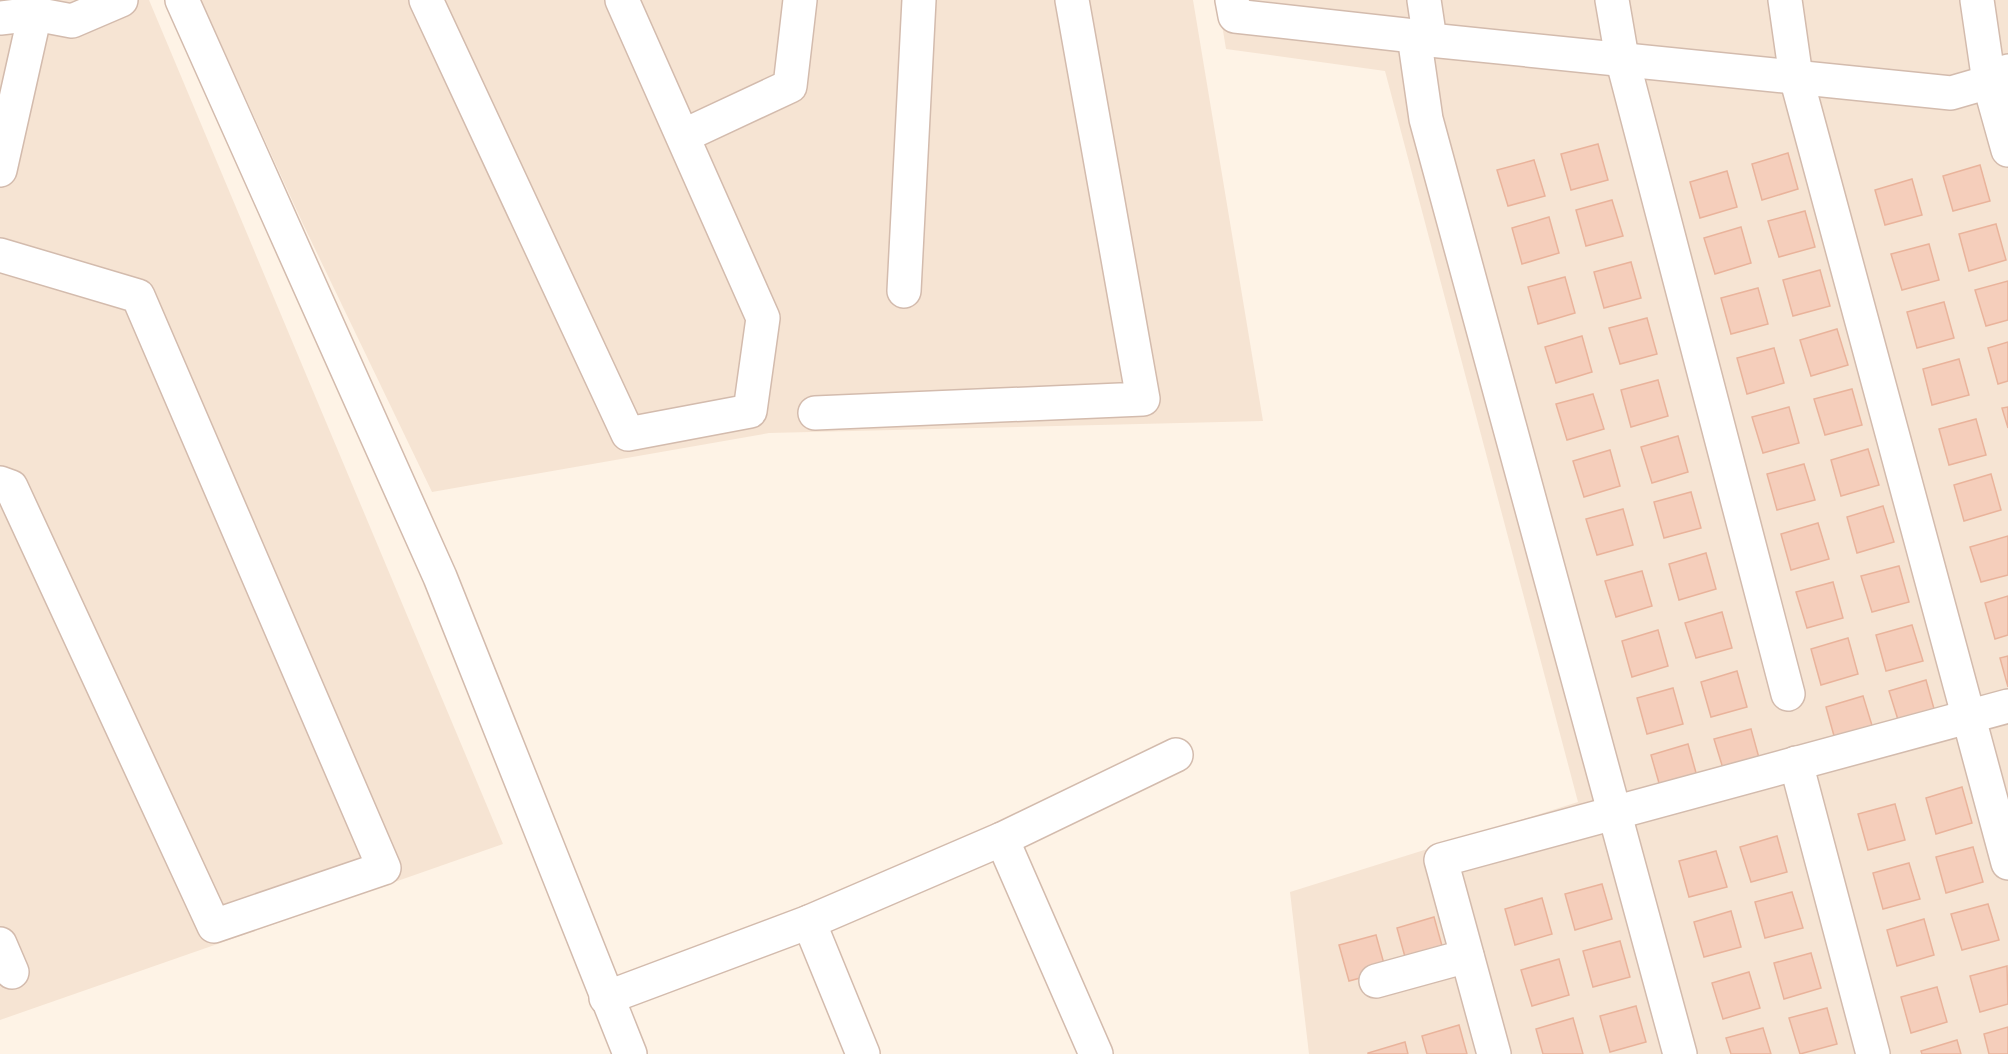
<svg xmlns="http://www.w3.org/2000/svg" width="2008" height="1054" font-family="'Alegreya Sans',sans-serif">
<style>
.residential{fill:#f6e4d3}
.building{fill:#f5cebb;stroke:#e9b39b;stroke-width:1.5}
.lines{fill:none;stroke-linecap:round;stroke-linejoin:round}
.minor-casing{stroke:#d3bbad;stroke-width:36}
.minor{stroke:#fff;stroke-width:33}
</style>
<rect width="100%" height="100%" fill="#fef3e6"/>
<!-- residential -->
<g class="residential">
<path d="M0 0H149L503 844 0 1020Z"/>
<path d="M201 0H1193L1263 421 769 433 432 492 303 224Z"/>
<path d="M1218 0H2008V1054H1309L1290 892 1578 802 1385 71 1226 49Z"/>
</g>
<!-- building -->
<g class="building">
<path d="M1598 144 1608 180 1571 190 1561 154Z"/>
<path d="M1788 153 1798 189 1762 200 1752 164Z"/>
<path d="M1534 160 1545 196 1508 206 1497 170Z"/>
<path d="M1980 165 1990 201 1953 211 1943 176Z"/>
<path d="M1727 171 1737 207 1700 218 1690 182Z"/>
<path d="M1912 179 1922 215 1885 225 1875 190Z"/>
<path d="M1612 200 1623 236 1586 246 1576 210Z"/>
<path d="M1805 211 1815 247 1779 257 1768 221Z"/>
<path d="M1549 217 1559 253 1522 264 1512 228Z"/>
<path d="M1996 224 2006 260 1969 271 1959 234Z"/>
<path d="M1741 227 1751 263 1715 274 1704 238Z"/>
<path d="M1929 244 1939 280 1902 290 1891 254Z"/>
<path d="M1631 262 1641 298 1604 308 1594 272Z"/>
<path d="M1820 270 1830 306 1793 316 1783 280Z"/>
<path d="M1565 277 1575 313 1538 324 1528 287Z"/>
<path d="M2008 281V320L1986 326 1975 290Z"/>
<path d="M1758 288 1768 324 1731 334 1721 298Z"/>
<path d="M1944 302 1954 338 1917 348 1907 312Z"/>
<path d="M1647 318 1657 354 1620 364 1609 328Z"/>
<path d="M1837 329 1848 365 1811 376 1800 340Z"/>
<path d="M1582 336 1592 372 1556 383 1545 347Z"/>
<path d="M2008 342V381L1998 384 1988 348Z"/>
<path d="M1774 348 1784 383 1747 394 1737 358Z"/>
<path d="M1959 359 1969 395 1932 405 1923 369Z"/>
<path d="M1658 380 1668 416 1631 427 1621 390Z"/>
<path d="M1852 389 1862 425 1825 435 1814 399Z"/>
<path d="M1593 394 1604 429 1567 440 1556 404Z"/>
<path d="M1789 407 1799 443 1763 453 1752 417Z"/>
<path d="M2008 407V428L2002 408Z"/>
<path d="M1976 419 1986 455 1949 465 1939 429Z"/>
<path d="M1678 436 1688 472 1652 483 1641 447Z"/>
<path d="M1868 449 1879 485 1841 496 1831 460Z"/>
<path d="M1610 450 1620 486 1584 497 1573 461Z"/>
<path d="M1804 464 1815 500 1777 510 1767 474Z"/>
<path d="M1991 474 2001 510 1964 521 1954 485Z"/>
<path d="M1691 492 1701 528 1664 538 1654 502Z"/>
<path d="M1883 506 1894 542 1857 553 1847 517Z"/>
<path d="M1623 509 1633 545 1597 555 1586 519Z"/>
<path d="M1818 523 1829 559 1791 570 1781 534Z"/>
<path d="M2008 536V575L1981 582 1970 547Z"/>
<path d="M1706 553 1716 589 1679 600 1669 564Z"/>
<path d="M1899 566 1909 602 1872 612 1861 576Z"/>
<path d="M1642 571 1652 606 1616 617 1605 581Z"/>
<path d="M1833 582 1843 618 1807 628 1796 592Z"/>
<path d="M2008 596V635L1995 639 1985 603Z"/>
<path d="M1722 612 1732 648 1696 658 1685 623Z"/>
<path d="M1912 625 1923 661 1886 671 1876 635Z"/>
<path d="M1658 630 1668 666 1632 677 1622 641Z"/>
<path d="M1848 638 1858 674 1821 685 1811 649Z"/>
<path d="M2008 656V687L2000 658Z"/>
<path d="M1737 671 1747 707 1711 717 1701 682Z"/>
<path d="M1926 680 1936 716 1900 726 1889 691Z"/>
<path d="M1673 688 1683 724 1647 734 1637 698Z"/>
<path d="M1863 696 1874 732 1836 743 1826 707Z"/>
<path d="M1751 729 1761 765 1725 775 1714 739Z"/>
<path d="M1688 744 1698 780 1661 790 1651 755Z"/>
<path d="M1962 787 1972 823 1936 834 1926 798Z"/>
<path d="M1895 804 1905 840 1868 850 1858 814Z"/>
<path d="M1777 836 1787 872 1751 882 1740 847Z"/>
<path d="M1973 847 1983 882 1946 893 1936 857Z"/>
<path d="M1716 851 1727 887 1689 897 1679 861Z"/>
<path d="M1909 863 1920 899 1883 909 1873 873Z"/>
<path d="M1602 884 1612 919 1575 930 1565 894Z"/>
<path d="M1792 892 1803 928 1765 938 1755 902Z"/>
<path d="M1542 898 1552 934 1515 945 1505 909Z"/>
<path d="M1988 904 1999 940 1962 950 1951 914Z"/>
<path d="M1731 911 1741 947 1704 957 1694 922Z"/>
<path d="M1434 917 1444 953 1407 964 1397 928Z"/>
<path d="M1924 919 1934 955 1897 966 1887 930Z"/>
<path d="M1376 935 1386 971 1349 981 1339 945Z"/>
<path d="M1620 941 1630 977 1593 987 1583 951Z"/>
<path d="M1811 953 1821 988 1784 999 1774 963Z"/>
<path d="M1559 959 1569 995 1532 1006 1521 970Z"/>
<path d="M2007 966 2008 1004 1980 1012 1970 976Z"/>
<path d="M1749 972 1760 1008 1723 1019 1712 983Z"/>
<path d="M1937 987 1947 1022 1911 1033 1901 997Z"/>
<path d="M1636 1006 1646 1042 1610 1052 1600 1016Z"/>
<path d="M1827 1008 1837 1044 1800 1054 1789 1018Z"/>
<path d="M1573 1018 1583 1054H1543L1536 1029Z"/>
<path d="M1459 1025 1467 1054H1427L1422 1036Z"/>
<path d="M2008 1027V1054H1989L1984 1034Z"/>
<path d="M1763 1028 1771 1054H1731L1726 1038Z"/>
<path d="M1957 1040 1961 1054H1922L1921 1051Z"/>
<path d="M1405 1042 1408 1054H1368V1053Z"/>
</g>
<g class="lines">
<defs>
<g id="minor">
<path d="M182 0 440 577 630 1054"/>
<path d="M426 0 628 434 750 411 763 318 622 0"/>
<path d="M1232 0 1235 16 1414 36 1430 40 1951 93 1989 82 2008 71"/>
<path d="M1424 0 1430 40"/>
<path d="M1612 0 1622 58 1788 694"/>
<path d="M1785 0 1796 77 2008 863"/>
<path d="M1977 0 1989 82 2008 150"/>
<path d="M0 18 35 14 72 21 121 0"/>
<path d="M1414 36 1426 119 1680 1054"/>
<path d="M683 136 790 86 800 0"/>
<path d="M0 170 35 14 29 0"/>
<path d="M0 255 138 296 384 868 214 926 11 487 0 483"/>
<path d="M904 291 919 0"/>
<path d="M815 413 1143 399 1072 0"/>
<path d="M1796 763 1873 1054"/>
<path d="M1002 839 1096 1054"/>
<path d="M809 922 863 1054"/>
<path d="M0 944 12 972"/>
<path d="M1376 981 1467 956"/>
<path d="M606 998 809 922 1002 839 1176 755"/>
<path d="M1494 1054 1441 860 2008 706"/>
</g>
</defs>
<!-- minor casing -->
<use href="#minor" class="minor-casing"/>
<!-- minor -->
<use href="#minor" class="minor"/>
</g>
</svg>
